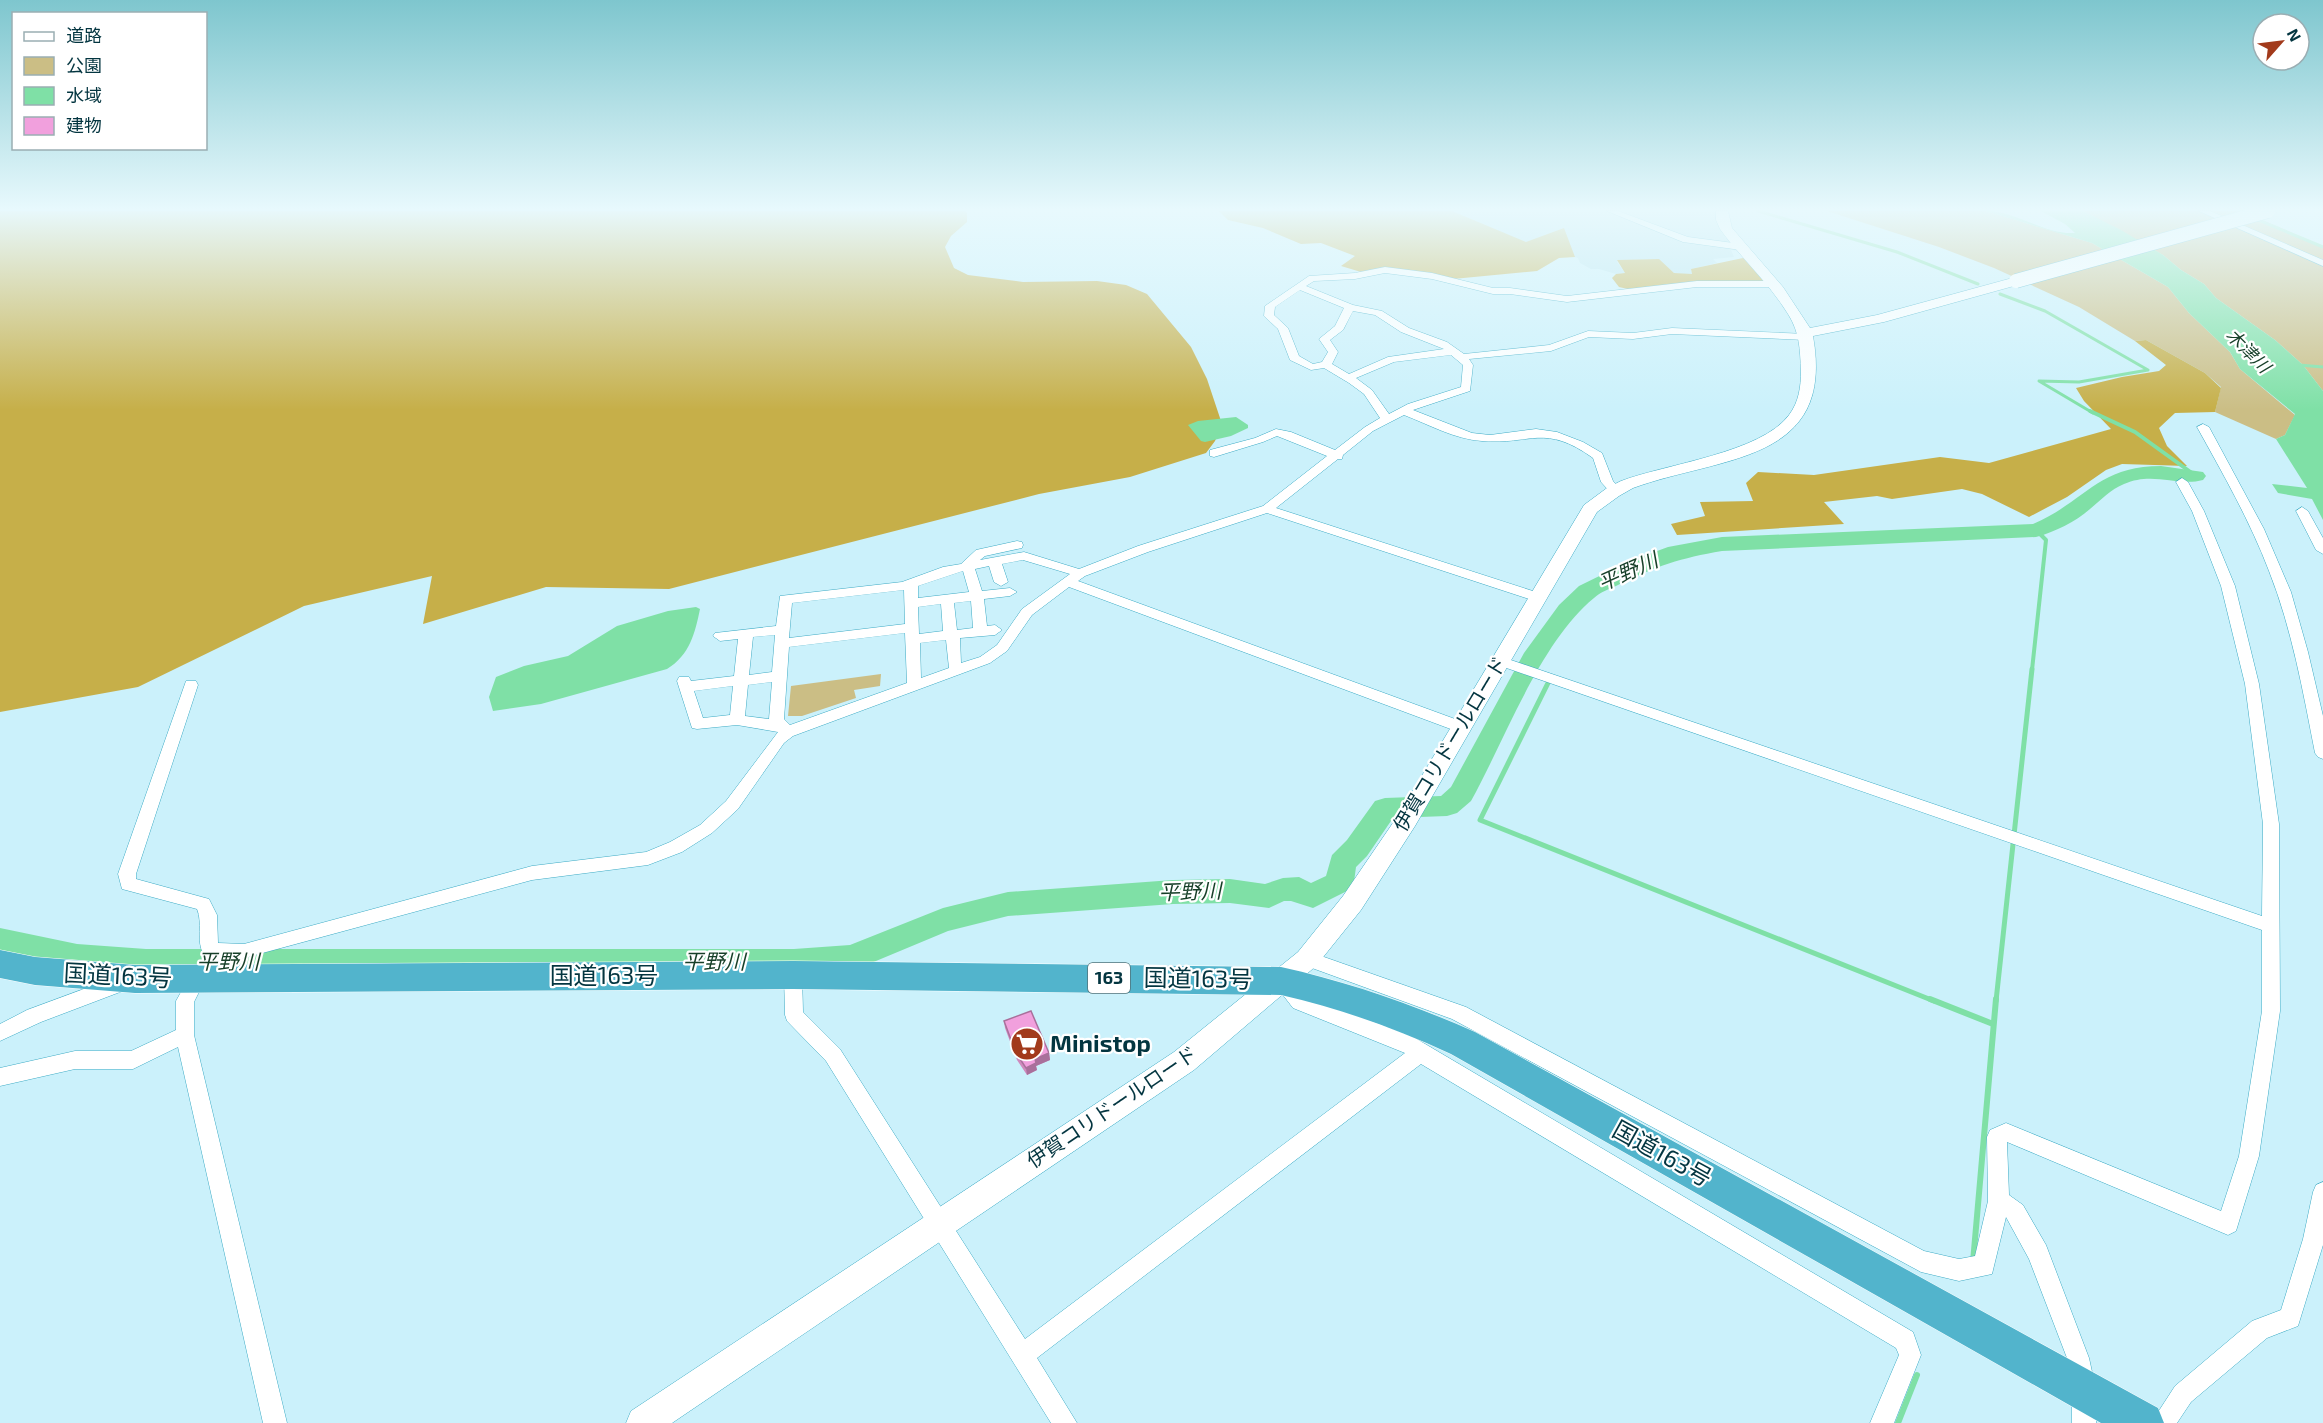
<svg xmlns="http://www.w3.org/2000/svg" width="2323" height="1423" font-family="'Exo 2','Noto Sans JP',sans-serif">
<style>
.built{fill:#b9e4ef}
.green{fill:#cbbe85}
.forest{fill:#c6af49}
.water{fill:#7fe0a6}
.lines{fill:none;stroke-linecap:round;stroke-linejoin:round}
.stream-far3{stroke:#7fe0a6;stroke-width:3}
.stream-far2{stroke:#7fe0a6;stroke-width:4}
.stream-far1{stroke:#7fe0a6;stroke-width:5}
.stream{stroke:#7fe0a6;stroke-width:6}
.river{fill:#7fe0a6;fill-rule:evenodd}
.street-casing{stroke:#3dabc5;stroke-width:1}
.secondary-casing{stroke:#3dabc5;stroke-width:1}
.highway-casing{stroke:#fff;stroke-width:1}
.street{fill:#fff;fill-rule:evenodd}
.secondary{fill:#fff;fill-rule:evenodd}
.highway{fill:#52b4cc;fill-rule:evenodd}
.secondary-bridge-casing{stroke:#3dabc5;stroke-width:15;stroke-linecap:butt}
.secondary-bridge{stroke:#fff;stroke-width:14}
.wall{fill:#cf8abe}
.shaded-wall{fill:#a9709b}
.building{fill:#f1a0dd;stroke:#a9709b;stroke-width:1.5}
.labels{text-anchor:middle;stroke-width:4.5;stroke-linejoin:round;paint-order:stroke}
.far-water-label{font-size:18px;font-style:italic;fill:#163f28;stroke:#fff}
.shield{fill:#fff;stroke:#4f7279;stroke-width:1.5}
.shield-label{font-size:18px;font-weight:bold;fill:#033540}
.street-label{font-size:20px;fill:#033540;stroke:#fff}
.water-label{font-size:21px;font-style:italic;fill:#163f28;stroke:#fff}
.near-street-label{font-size:24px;fill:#033540;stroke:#fff}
.near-poi-label{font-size:24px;font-weight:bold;fill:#033540;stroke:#fff;text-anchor:start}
</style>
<rect width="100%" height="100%" fill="#cbf1fb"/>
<!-- built -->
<path class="built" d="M1452 211H1718L1716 215 1741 251 1731 250 1734 257 1713 259 1717 263 1691 269 1692 275 1674 273 1658 259 1618 260 1617 262 1625 273 1616 274 1599 269H1591L1580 263 1578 258 1526 243Z"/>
<!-- green -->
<g class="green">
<path d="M1827 211H1986L2092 243 2168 287 2189 313 2230 352 2240 369 2295 415 2285 435 2276 439 2215 412 2221 387 2205 373 2146 340 2135 341 2079 307 1994 268 1939 247Z"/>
<path d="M2083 211H2199L2323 265V391L2303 365 2275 340 2216 298 2204 284 2181 270 2163 255Z"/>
<path d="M2209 211H2241L2323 246V260Z"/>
<path d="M881 674 880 686 854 690 856 698 802 716H788L791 686Z"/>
</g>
<!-- forest -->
<g class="forest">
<path d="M0 211H965L967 213V222L951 236 945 247 954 268 968 275 1023 282 1097 281 1126 285 1147 294 1191 347 1207 379 1222 424 1215 441 1206 453 1130 477 1039 494 669 589 546 587 423 624 432 576 304 606 138 687 0 712Z"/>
<path d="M1219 211H1452L1526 242 1564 228 1575 257 1559 258 1537 271 1453 279 1433 274 1361 272 1341 266 1355 256 1321 243 1301 244 1263 228 1228 220Z"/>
<path d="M1743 258 1749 260 1767 281 1632 290 1619 287 1612 278 1616 274 1625 273 1617 260 1659 259 1674 273 1692 274 1691 269Z"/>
<path d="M2146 340 2205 373 2221 388 2215 412 2175 413 2159 428 2167 446 2187 466 2122 464 2106 470 2067 497 2029 517 1982 494 1962 489 1892 499 1877 496 1824 502 1844 524 1677 535 1671 524 1705 516 1700 502 1753 501 1746 483 1758 472 1814 475 1940 457 1989 463 2111 429 2084 401 2076 388 2122 377 2159 371 2166 365 2135 341Z"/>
</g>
<!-- water -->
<g class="water">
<path d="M1986 211C2017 211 2045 235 2075 233L2065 224 2041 211H2083L2121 230 2163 255 2181 270 2204 284 2216 298 2275 340 2303 365 2323 391V520L2312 499 2278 493 2272 484 2307 488 2276 439 2285 435 2295 414 2240 369 2230 352 2189 313 2168 287 2092 243Z"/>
<path d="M1236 417 1248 425V428L1231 436 1205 442 1201 441 1188 425 1198 421Z"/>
<path d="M696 607 700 609C695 633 690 655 667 669L541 704 493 711 489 697 496 677 524 666 568 656 617 626 668 611Z"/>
</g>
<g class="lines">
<!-- stream-far3 -->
<g class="stream-far3">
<path d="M1758 211 1897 252 1978 284"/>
<path d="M2256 219 2323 247"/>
<path d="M2000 294 2045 311 2148 370 2079 382 2039 381 2093 413"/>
<path d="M2299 365 2323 367"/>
</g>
<!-- stream-far2 -->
<g class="stream-far2">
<path d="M2090 411 2135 432 2196 476"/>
<path d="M2032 670 2046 540 2036 530"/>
</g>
<!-- stream-far1 -->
<g class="stream-far1">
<path d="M1548 683 1480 820 1934 1001"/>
<path d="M1996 1001 2032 669"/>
</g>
<!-- stream -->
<g class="stream">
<path d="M1930 999 1993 1024"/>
<path d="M1973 1262 1996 999"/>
<path d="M1898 1423 1917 1375"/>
</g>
<!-- river -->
<path class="river" d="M2161 466 2203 472 2206 476 2203 480C2178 487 2153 471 2124 484 2111 489 2101 500 2090 509 2075 522 2055 532 2036 537L1722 551C1681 558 1656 566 1618 585 1610 589 1600 592 1594 598 1540 642 1505 740 1471 801L1457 813 1447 816 1393 818 1367 856 1356 867 1354 882 1349 890 1313 908 1291 901H1284L1269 908 1230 903 1173 904 1008 916 948 931 852 971 794 975H146L77 970 0 954V928L77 944 146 949H794L850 945 943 908 1008 892 1173 880 1230 879 1265 884 1283 878 1299 877 1311 883 1326 876 1332 855 1347 840 1375 801 1385 798 1441 796 1451 787 1524 653 1559 605 1579 586 1630 561 1668 547 1722 537 2033 524C2085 502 2097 466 2161 466Z"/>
<defs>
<g id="street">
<path d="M1607 211H1618L1688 237 1741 244 1746 247 1741 250 1683 242Z"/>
<path d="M2199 211H2210L2323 260V266Z"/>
<path d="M1385 267 1432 273 1493 288H1510L1567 296 1697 281H1773L1778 284 1773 287H1697L1567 302 1510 294H1493L1432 279 1385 273 1355 279 1314 281 1306 286 1353 305 1382 311 1409 328 1447 342 1464 354 1549 345 1588 331 1633 333 1672 328 1806 334 1811 337 1806 340 1672 334 1633 339 1589 337 1551 351 1469 359 1473 365 1470 391 1413 410 1472 433 1490 435 1536 429 1557 432 1583 442 1602 453 1613 481 1621 490 1619 493H1611L1601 482 1593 458C1544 423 1532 445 1482 441 1454 439 1430 425 1404 415L1373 431 1343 455 1342 459H1338L1276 508 1542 594 1544 597 1542 600H1532L1267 513 1148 552 1085 576 1078 581 1466 723 1469 727 1466 731H1456L1069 587 1032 615 1007 651 990 663 793 736 784 743 738 809 712 833 682 852 648 865 532 880 244 958 229 959 203 984 194 1002V1035L287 1423H263L178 1047 133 1069H75L0 1086V1068L75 1051H131L176 1030V1001L191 974 209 956 203 953C196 940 203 923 197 909L122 889 118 874 186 681H196L198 685 136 874V879L209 899 217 915 218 943 244 944 532 866 646 852 670 842 700 825 726 801 778 732 737 725 697 729 692 728 677 681 679 677H689L691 681 734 676 738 639 720 641 713 636 715 633 776 626 780 596 902 582 943 567 961 564 976 550 1017 541 1022 542 1023 545 1022 548 985 556 980 560 1024 552 1079 569 1138 546 1263 506 1327 456 1277 436 1263 442 1214 457 1210 456V450L1255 438 1276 429 1291 432 1335 450 1365 427 1380 418 1364 394 1349 383 1324 368 1311 370 1290 360 1278 329 1264 316 1265 306 1309 276 1355 273ZM1300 290 1344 308 1335 326 1319 339 1328 352 1322 362 1313 364 1299 356 1288 328 1274 315 1275 307ZM1353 311 1375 315 1401 332 1444 349 1388 357 1349 374 1332 364 1338 352 1330 340 1343 330ZM1451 355 1463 365 1461 387 1408 404 1389 414 1372 390 1356 378 1394 362ZM1023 560 1070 574 1022 609 997 645 980 657 961 663 960 638 995 635 1002 630 995 625 987 626 984 599 1010 596 1017 592 1010 588 982 591 975 569 989 566 994 582 1001 586 1008 582 1002 564ZM963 571 969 592 918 598V586ZM904 590 905 624 789 638 792 603ZM971 601 973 628 957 630 954 603ZM941 604 943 631 919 634 918 607ZM905 633 907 683 790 725 784 719 789 647ZM775 635 772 672 749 675 753 637ZM946 640 949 668 921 678 920 643ZM772 682 769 719 745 716 748 685ZM733 686 730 715 703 718 694 691Z"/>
<path d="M2203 424 2209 427 2264 529 2291 592 2308 652 2323 716V759L2318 757 2315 753C2303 692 2292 629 2269 571 2250 521 2223 474 2197 427Z"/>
<path d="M2182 478 2188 482 2204 511 2235 586 2259 684 2279 824 2280 1011 2259 1156 2236 1231 2228 1235 2007 1142 2009 1195 2023 1205 2046 1245 2089 1358 2096 1390V1423H2072V1390L2067 1358 2029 1259 2006 1217 1992 1274 1959 1281 1921 1272 1452 1019 1301 964 1298 959 1301 954 1307 951 1466 1007 1924 1251 1959 1259 1975 1256 1988 1201 1987 1137 1990 1130 2006 1123 2221 1211 2239 1156 2262 1011V930L1495 664 1493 661 1500 656 1505 658 2262 916 2263 824 2245 684 2221 586 2192 511 2176 482Z"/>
<path d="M2302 507 2308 511 2323 538V554L2316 550 2296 511Z"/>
<path d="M793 967 799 970 802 975 803 1012 840 1049 1025 1339 1405 1053 1293 1008 1276 986 1279 980 1285 978 1291 980 1307 996 1415 1038 1913 1332 1921 1355 1894 1423H1870L1899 1355 1896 1348 1421 1064 1037 1358 1077 1423H1051L826 1061 787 1021 785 1015 784 975 787 970Z"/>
<path d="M122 975 128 977 131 983 128 989 41 1022 0 1041V1024L27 1010Z"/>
<path d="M2323 1182V1245L2298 1326 2267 1338 2191 1402 2177 1423H2151L2175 1386 2252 1321 2281 1310 2303 1239 2313 1192 2316 1185Z"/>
</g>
<path id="secondary" d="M1716 211H1728L1732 228 1783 287 1810 328 1877 315 2016 277 2023 281 2021 284 1884 322 1813 336C1836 464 1720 456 1633 488L1619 496 1597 512 1415 826 1361 910 1316 966 1194 1070 672 1423H626L631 1411 1174 1052 1298 952 1343 896 1399 814 1584 505 1607 488 1621 481C1666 464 1761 453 1789 415 1799 402 1801 386 1801 371 1800 350 1800 333 1788 314 1769 283 1741 258 1720 229L1716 220Z"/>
<path id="highway" d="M0 950 35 957 135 965 793 961 1281 967C1348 982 1412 1004 1475 1032L2158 1408 2164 1423H2101L1451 1054C1395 1028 1341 1009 1281 995L793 989 135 993 35 985 0 978Z"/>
</defs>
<!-- street casing -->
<use href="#street" class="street-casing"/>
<!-- secondary casing -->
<use href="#secondary" class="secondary-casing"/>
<!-- highway casing -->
<use href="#highway" class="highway-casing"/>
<!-- street -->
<use href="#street" class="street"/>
<!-- secondary -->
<use href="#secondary" class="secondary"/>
<!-- highway -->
<use href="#highway" class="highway"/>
<defs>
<path id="secondary-bridge" d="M2016 281 2268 211"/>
</defs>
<!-- secondary-bridge casing -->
<use href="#secondary-bridge" class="secondary-bridge-casing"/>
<!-- secondary-bridge -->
<use href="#secondary-bridge" class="secondary-bridge"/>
</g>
<!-- wall -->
<path class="wall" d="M1004 1021 1049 1053 1050 1060 1036 1066 1037 1070 1027 1075 1017 1060 1005 1028Z"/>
<!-- shaded-wall -->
<path class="shaded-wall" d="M1049 1053 1050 1060 1036 1066 1037 1070 1027 1075 1026 1068 1035 1059Z"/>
<!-- building -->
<path class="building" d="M1031 1011 1049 1053 1035 1059 1036 1063 1026 1068 1016 1053 1004 1021Z"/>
<!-- sky -->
<linearGradient id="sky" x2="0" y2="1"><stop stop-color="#7ec6ce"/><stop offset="0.51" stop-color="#e8f9fd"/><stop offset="1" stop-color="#e8f9fd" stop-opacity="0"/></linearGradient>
<rect width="2323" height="410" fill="url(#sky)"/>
<!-- icons -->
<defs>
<symbol id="supermarket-disc" viewBox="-11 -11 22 22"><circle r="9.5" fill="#a23a1b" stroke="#fff"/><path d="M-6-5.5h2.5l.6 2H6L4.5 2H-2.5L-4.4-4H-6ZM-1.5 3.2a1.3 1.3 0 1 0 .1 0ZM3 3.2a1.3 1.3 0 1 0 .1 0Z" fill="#fff"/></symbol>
</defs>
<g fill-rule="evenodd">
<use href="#supermarket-disc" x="1008" y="1025" width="38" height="38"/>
</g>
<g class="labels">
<!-- far-water labels -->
<g class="far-water-label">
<text transform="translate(2248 351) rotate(45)" y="6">木津川</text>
</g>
<!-- shield labels -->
<rect class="shield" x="1088" y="963" width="42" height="30" rx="4.5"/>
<g class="shield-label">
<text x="1109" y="984">163</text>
</g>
<!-- street labels -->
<g class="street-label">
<text transform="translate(1450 744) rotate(-59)" y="7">伊賀コリドールロード</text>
<text transform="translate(1112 1107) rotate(-34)" y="7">伊賀コリドールロード</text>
</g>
<!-- water labels -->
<g class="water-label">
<text transform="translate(1628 572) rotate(-24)" y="7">平野川</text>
<text transform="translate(1190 892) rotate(-2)" y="7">平野川</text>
<text x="228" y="969">平野川</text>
<text x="714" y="969">平野川</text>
</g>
<!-- near-street labels -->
<g class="near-street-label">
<text transform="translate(118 976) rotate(3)" y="8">国道163号</text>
<text x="604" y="984">国道163号</text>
<text transform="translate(1198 979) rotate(1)" y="8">国道163号</text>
<text transform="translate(1662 1154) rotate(29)" y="8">国道163号</text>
</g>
<!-- near-poi labels -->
<g class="near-poi-label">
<text x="1050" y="1052">Ministop</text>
</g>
</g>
<!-- legend -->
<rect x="12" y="12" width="195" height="138" fill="#ffffff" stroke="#9aaeb3" stroke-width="1.5"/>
<rect x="24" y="32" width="30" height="9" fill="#ffffff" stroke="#9aaeb3" stroke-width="1.5"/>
<text x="66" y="42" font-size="18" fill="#033540">道路</text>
<rect x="24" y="57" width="30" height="18" fill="#cbbe85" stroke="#9aaeb3" stroke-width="1.5"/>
<text x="66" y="72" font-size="18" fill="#033540">公園</text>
<rect x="24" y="87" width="30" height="18" fill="#7fe0a6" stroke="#9aaeb3" stroke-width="1.5"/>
<text x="66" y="102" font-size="18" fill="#033540">水域</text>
<rect x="24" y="117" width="30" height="18" fill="#f1a0dd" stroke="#9aaeb3" stroke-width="1.5"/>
<text x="66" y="132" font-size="18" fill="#033540">建物</text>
<!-- north arrow -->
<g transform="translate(2281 42) rotate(62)"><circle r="28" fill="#ffffff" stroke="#9aaeb3" stroke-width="1.5"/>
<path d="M0-4.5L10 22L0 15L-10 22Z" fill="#a23a1b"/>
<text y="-9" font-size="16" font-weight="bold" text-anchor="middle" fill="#033540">N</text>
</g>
</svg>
